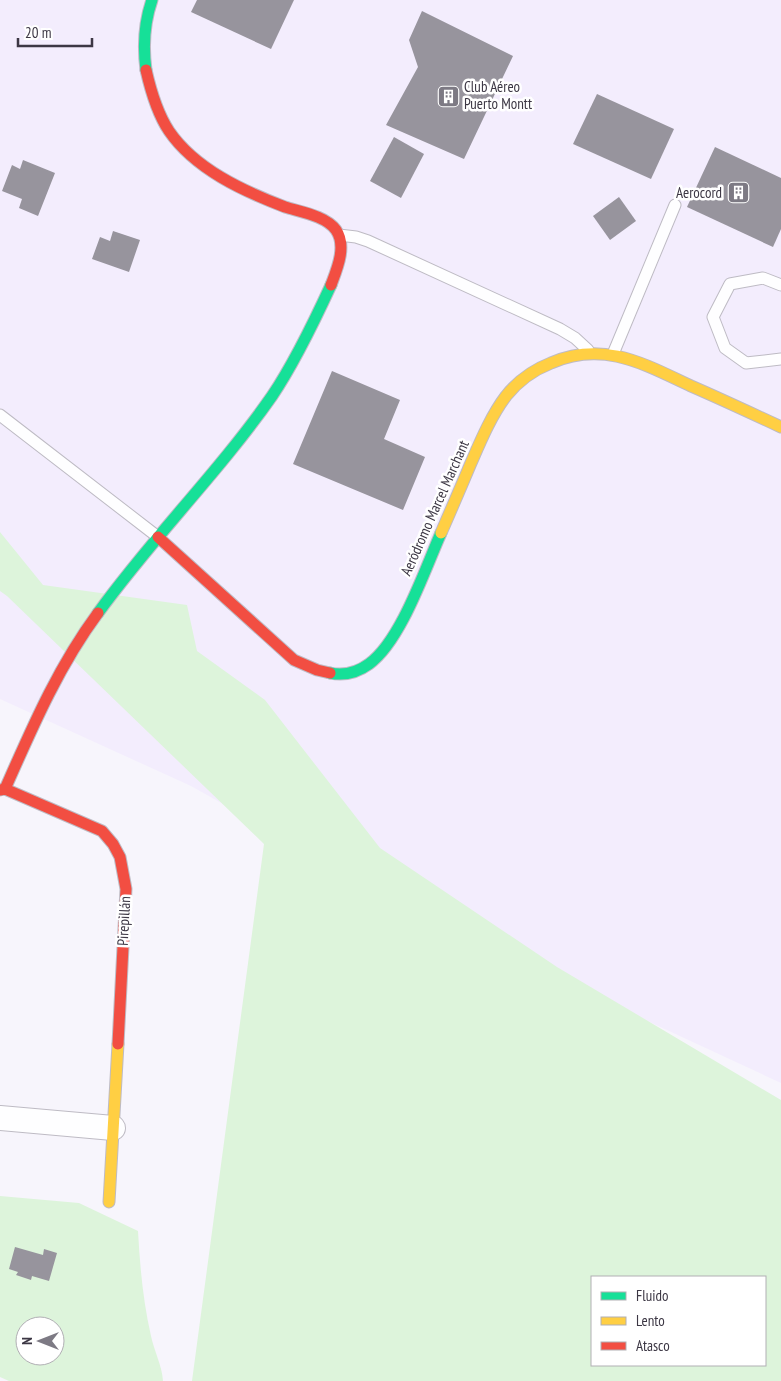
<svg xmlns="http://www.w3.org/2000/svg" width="781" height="1381" font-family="'PT Sans Narrow',sans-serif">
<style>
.built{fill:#f3edfd}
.green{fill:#ddf4db;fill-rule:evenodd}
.building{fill:#97949d}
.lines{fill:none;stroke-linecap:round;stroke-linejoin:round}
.lane-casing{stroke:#bebbc4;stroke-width:13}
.street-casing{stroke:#bebbc4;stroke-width:26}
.fast-casing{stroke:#bebbc4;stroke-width:13}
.slow-casing{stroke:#bebbc4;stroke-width:13}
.jam-casing{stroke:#bebbc4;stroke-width:13}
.lane{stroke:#fefeff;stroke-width:11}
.street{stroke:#fefeff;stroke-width:24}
.fast{stroke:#16e098;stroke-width:11}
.slow{stroke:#ffcf43;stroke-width:11}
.jam{stroke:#f24e42;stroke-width:11}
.labels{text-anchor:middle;stroke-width:5;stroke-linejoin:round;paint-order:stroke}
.poi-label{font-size:15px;fill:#3c3744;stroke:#fff;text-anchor:start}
.street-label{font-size:15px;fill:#3c3744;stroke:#fff}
</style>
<rect width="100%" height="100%" fill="#f7f5fc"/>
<!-- built -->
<path class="built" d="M0 0H781V1083L432 921 191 786 0 699Z"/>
<!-- green -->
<g class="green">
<path d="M0 532 43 585 187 605 197 651 265 700 380 848 557 967 781 1100V1381H192L264 844 7 596 0 591ZM592 1277H765V1365H592Z"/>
<path d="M0 1196 79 1203 138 1231C140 1267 143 1301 151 1336 154 1351 162 1365 163 1381H9L0 1377ZM25 1326H55V1356H25Z"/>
</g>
<!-- building -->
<g class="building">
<path d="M197 0H294L271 49 191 12Z"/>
<path d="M422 11 513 56 464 159 386 125 418 67 409 40Z"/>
<path d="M597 94 674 129 651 179 573 144Z"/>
<path d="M394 137 424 154 401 198 370 181Z"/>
<path d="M715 147 781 178V229L773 247 687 207Z"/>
<path d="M23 160 55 173 38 216 19 208 22 199 2 191 12 165 20 169Z"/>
<path d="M619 197 636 221 610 240 593 216Z"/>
<path d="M113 231 140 240 129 272 92 259 100 237 110 241Z"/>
<path d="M332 371 400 400 384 439 425 457 403 510 293 464Z"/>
<path d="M15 1247 43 1255 44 1249 57 1253 49 1281 32 1276 31 1280 16 1275 18 1272 9 1269Z"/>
</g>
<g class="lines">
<defs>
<g id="lane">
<path d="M339 235 356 237 368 241 560 329 575 338 588 350"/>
<path d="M781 285 763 278 730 284 713 317 725 348 746 363 781 359"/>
<path d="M613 354 675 205"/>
<path d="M0 415 158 537"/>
</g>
<path id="street" d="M0 1118 113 1128"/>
<g id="fast">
<path d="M146 70C143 47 144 23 152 0"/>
<path d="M98 613C152 538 219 472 272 396 295 362 314 322 331 285"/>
<path d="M330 673C344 676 358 672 369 664 401 641 425 569 441 533"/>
</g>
<g id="slow">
<path d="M441 533C451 510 461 487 471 463 481 440 491 416 506 396 518 381 533 370 551 363 603 340 644 364 691 386 721 399 751 413 781 427"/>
<path d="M109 1202 118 1044"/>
</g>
<g id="jam">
<path d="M146 70C151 92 157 113 169 131 195 169 243 191 285 207 301 212 326 216 336 230 347 246 337 269 331 285"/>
<path d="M158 537 294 660 317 670 330 673"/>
<path d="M5 789C32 728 58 667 98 613"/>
<path d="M0 790 5 789 102 831 113 844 120 857 126 889 118 1044"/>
</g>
</defs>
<!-- lane casing -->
<use href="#lane" class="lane-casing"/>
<!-- street casing -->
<use href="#street" class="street-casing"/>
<!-- fast casing -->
<use href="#fast" class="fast-casing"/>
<!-- slow casing -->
<use href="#slow" class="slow-casing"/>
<!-- jam casing -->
<use href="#jam" class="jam-casing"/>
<!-- lane -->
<use href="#lane" class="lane"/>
<!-- street -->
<use href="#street" class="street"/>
<!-- fast -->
<use href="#fast" class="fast"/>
<!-- slow -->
<use href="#slow" class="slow"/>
<!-- jam -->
<use href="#jam" class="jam"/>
</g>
<!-- icons -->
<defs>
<symbol id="building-square" viewBox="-11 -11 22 22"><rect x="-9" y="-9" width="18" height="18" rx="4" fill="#7d7a84" stroke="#fff"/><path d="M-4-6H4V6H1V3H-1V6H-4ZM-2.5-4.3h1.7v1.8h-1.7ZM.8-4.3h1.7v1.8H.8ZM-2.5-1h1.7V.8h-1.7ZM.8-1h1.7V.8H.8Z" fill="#fff"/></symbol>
</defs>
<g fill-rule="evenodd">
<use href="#building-square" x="436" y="84" width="25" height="25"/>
<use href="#building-square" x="726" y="180" width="25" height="25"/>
</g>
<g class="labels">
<!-- poi labels -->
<g class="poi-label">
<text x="464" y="92">Club Aéreo<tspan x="464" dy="17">Puerto Montt</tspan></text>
<text x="722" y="198" text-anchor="end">Aerocord</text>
</g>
<!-- street labels -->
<g class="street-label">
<text transform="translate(435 508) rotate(-66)" y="5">Aeródromo Marcel Marchant</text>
<text transform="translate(124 921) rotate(-87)" y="5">Pirepillán</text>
</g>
</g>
<!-- legend -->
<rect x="591" y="1276" width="175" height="90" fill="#ffffff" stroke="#b1afb4"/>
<rect x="601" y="1292" width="25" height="8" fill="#16e098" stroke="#b1afb4"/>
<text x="636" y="1301" font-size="15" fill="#3c3744">Fluido</text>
<rect x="601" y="1317" width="25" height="8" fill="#ffcf43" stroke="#b1afb4"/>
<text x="636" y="1326" font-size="15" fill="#3c3744">Lento</text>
<rect x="601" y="1342" width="25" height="8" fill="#f24e42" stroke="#b1afb4"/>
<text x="636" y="1351" font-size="15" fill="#3c3744">Atasco</text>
<!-- north arrow -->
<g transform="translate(40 1341) rotate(270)"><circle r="24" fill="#ffffff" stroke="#b1afb4"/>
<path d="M0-4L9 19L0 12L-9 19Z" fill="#7d7a84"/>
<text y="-8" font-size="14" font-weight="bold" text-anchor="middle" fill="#3c3744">N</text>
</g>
<!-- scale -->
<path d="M18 38v8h74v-8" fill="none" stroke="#3c3744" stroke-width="2.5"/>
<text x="25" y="38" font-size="15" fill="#3c3744" stroke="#ffffff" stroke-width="4" paint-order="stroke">20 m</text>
</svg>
